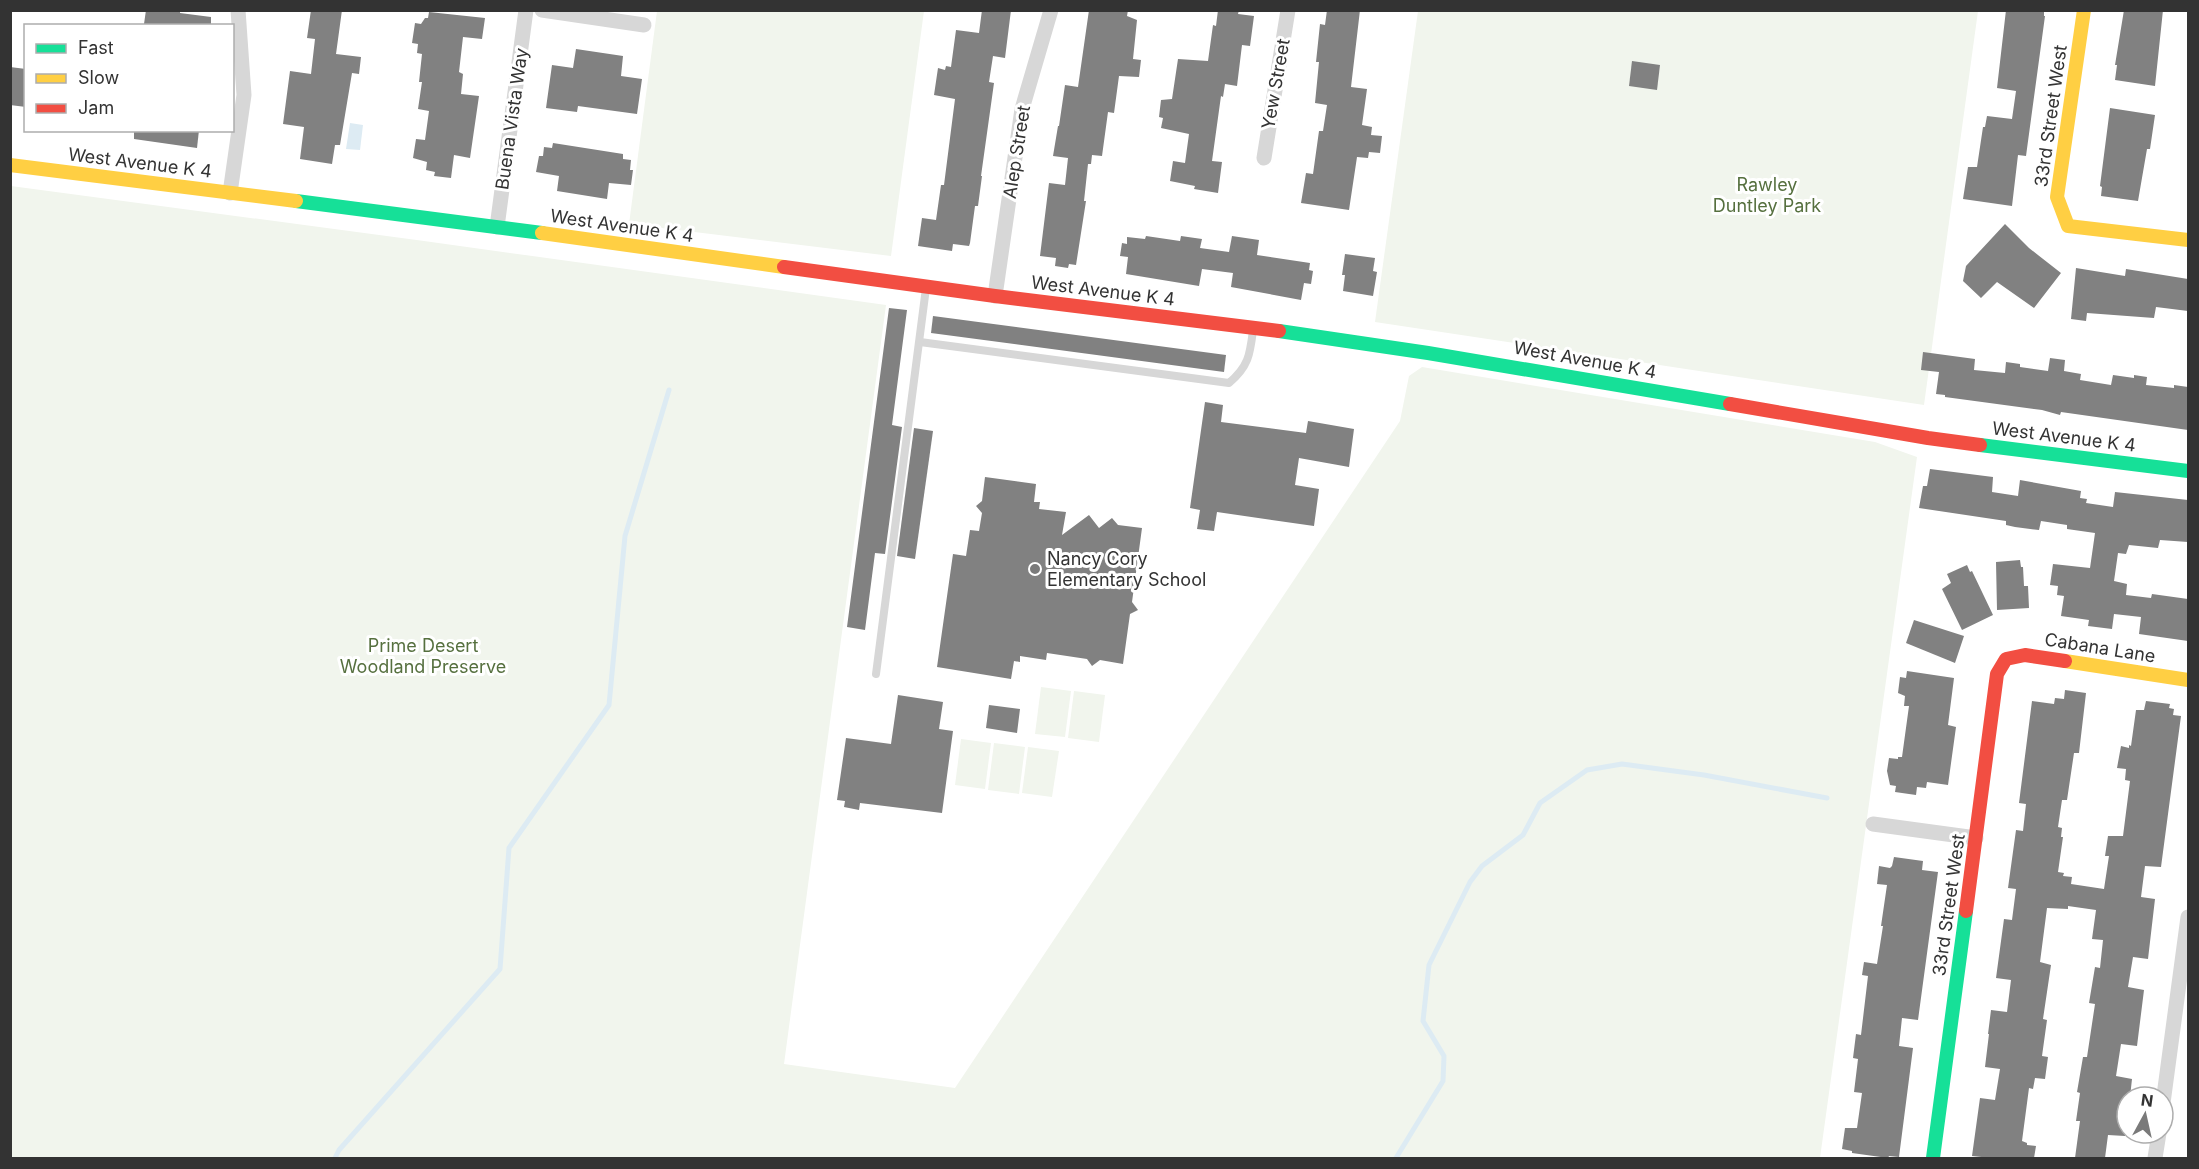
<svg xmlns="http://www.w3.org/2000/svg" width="2199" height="1169" font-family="Inter,sans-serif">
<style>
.green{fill:#f1f5ed}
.water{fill:#ddebf3}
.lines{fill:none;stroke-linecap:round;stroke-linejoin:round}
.stream{stroke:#ddebf3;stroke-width:5}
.building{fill:#818181}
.lane{stroke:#d7d7d7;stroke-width:8}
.street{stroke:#d7d7d7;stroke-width:15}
.fast{stroke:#16e098;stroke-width:14}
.slow{stroke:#ffcf43;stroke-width:14}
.jam{stroke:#f24e42;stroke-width:14}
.poi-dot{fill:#7a7a7a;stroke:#fff;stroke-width:2}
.labels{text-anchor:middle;stroke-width:6;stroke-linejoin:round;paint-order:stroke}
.street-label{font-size:18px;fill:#333;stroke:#fff}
.park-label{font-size:18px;fill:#56703f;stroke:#fff}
.poi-label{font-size:18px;fill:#333;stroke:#fff;text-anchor:start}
</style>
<rect width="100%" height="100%" fill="#fff"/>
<!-- green -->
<g class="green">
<path d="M657 11H924L891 256 629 224Z"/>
<path d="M1418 11H1978L1924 405 1375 322Z"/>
<path d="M11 186 424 241 886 305 784 1064 955 1088 1400 421 1409 376 1422 367 1875 442 1917 457 1820 1158H11Z"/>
<path d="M1041 687 1071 691 1065 737 1035 734Z"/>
<path d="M1074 691 1105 695 1099 742 1068 738Z"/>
<path d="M961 739 991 743 985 789 955 785Z"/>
<path d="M994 743 1025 747 1019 794 988 790Z"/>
<path d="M1028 747 1059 751 1052 797 1022 793Z"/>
</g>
<!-- water -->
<path class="water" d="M350 123 363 125 360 150 346 149Z"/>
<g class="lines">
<!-- stream -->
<g class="stream">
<path d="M335 1158 339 1150 500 969 509 848 609 705 625 536 669 390"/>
<path d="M1396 1158 1443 1081 1444 1056 1423 1021 1429 965 1470 882 1482 866 1523 835 1540 803 1587 770 1622 764 1704 775 1827 798"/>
</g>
</g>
<!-- building -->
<g class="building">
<path d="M146 10H180V13L211 17V26L144 24Z"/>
<path d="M311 10H342L336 54 361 57 359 74 352 73 340 145H335L332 164 300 159 304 127 283 124 290 71 311 74 315 39 307 38Z"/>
<path d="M982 10H1011L1005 58 993 56 989 82 994 83 981 176H982L978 206H975L970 243 969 246 953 244 952 251 918 246 922 218 936 220 941 185H944L955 99 934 95 938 68 945 70 946 66 951 67 956 30 979 33Z"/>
<path d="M1089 10H1128L1127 16 1137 20 1133 59 1141 60 1139 77 1119 76 1114 113 1108 112 1102 156 1092 155 1091 164H1088L1084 201H1086L1076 265 1069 264 1068 268 1055 266 1056 258 1040 256 1049 183 1065 185 1068 158 1053 156 1058 126H1059L1065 85 1078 87Z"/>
<path d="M1218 10H1239L1238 14 1254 16 1250 46 1242 45 1237 86 1225 84 1223 97 1221 96 1212 161 1222 162 1218 193 1194 189 1195 186 1170 181 1173 161 1185 163 1189 134 1161 128 1163 118 1159 117 1161 100 1172 99 1178 59 1208 61 1213 25 1216 26Z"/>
<path d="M1327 10H1360L1351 87 1367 89 1362 125 1372 127 1371 135 1382 136 1380 153 1369 152 1368 158 1357 157 1349 210 1301 203 1306 173 1313 174 1319 131H1323L1327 105 1315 103 1319 62H1316L1320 24 1325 25Z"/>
<path d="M2006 10H2044V16H2045L2026 156 2018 155 2012 206 1963 199 1968 167H1977L1983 127H1985L1987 116 2012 119 2016 91 1997 88Z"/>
<path d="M2124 10H2163L2155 86 2115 80 2117 65H2115Z"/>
<path d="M429 12 485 18 482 39 463 37 459 72 463 74 461 94 479 96 470 158 454 155 451 178 434 176 435 172 426 170 427 162 413 158 416 139 425 140 429 111 418 109 422 82H419L422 54 417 53 418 44 412 43 415 23 421 24 425 18H428Z"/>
<path d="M576 49 623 56 621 76 642 79 637 114 578 106 577 112 546 108 552 65 573 68Z"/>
<path d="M1632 61 1660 65 1657 90 1629 86Z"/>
<path d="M10 67 26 69V107L10 105Z"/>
<path d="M2110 108 2155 115 2150 149H2147L2138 201 2101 196 2102 187 2100 186Z"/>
<path d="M134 130H199L197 148 134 139Z"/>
<path d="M553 143 623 154V159L631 160 630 170H633L631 185 609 183 607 199 557 191 559 176 536 172 539 156H543L544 147 552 148Z"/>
<path d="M2005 224 2029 248 2061 273 2034 308 1997 282 1981 298 1963 281 1966 266Z"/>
<path d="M1146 236 1180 241 1181 236 1202 239 1200 248 1229 252 1232 236 1259 240 1257 255 1310 263 1309 270 1313 271 1311 284 1304 283 1301 300 1231 287 1233 273 1202 269 1199 286 1126 274 1128 257 1120 256 1122 243 1127 244V237L1145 239Z"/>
<path d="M1345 254 1375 258 1373 271 1377 272 1373 296 1343 291 1345 275H1342Z"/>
<path d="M2076 268 2125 276 2126 269 2188 279V311L2156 307 2154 318 2087 313 2086 321 2071 319Z"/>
<path d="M889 308 907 310 892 425 902 427 885 554 875 553 865 630 847 627Z"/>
<path d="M933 316 1226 355 1224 372 931 333Z"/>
<path d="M1923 352 1975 359 1974 370 2005 373 2006 362 2020 364V367L2048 371 2050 358 2065 360 2064 371 2081 374 2080 380 2111 385 2113 375 2134 378V375L2147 377 2146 385 2174 388V385L2188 387V430L2061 412 2060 415 2042 410 1945 397V395L1936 394 1939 372 1921 370Z"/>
<path d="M1205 402 1223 405 1221 422 1306 433 1308 421 1354 429 1349 467 1299 458 1295 485 1319 489 1314 526 1217 512 1214 531 1197 529 1200 510 1190 508Z"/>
<path d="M914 428 933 431 915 559 897 556Z"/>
<path d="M1930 469 1993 477 1992 492 2018 496 2020 480 2081 491 2080 498 2087 499 2086 503 2113 507 2115 492 2188 500V542L2160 540 2158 548 2129 545 2126 554 2118 553 2114 581 2127 584 2126 595 2151 598 2152 594 2188 599V641L2139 634 2141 617 2114 614 2112 629 2088 626 2089 620 2061 616 2064 596 2057 595 2058 586 2050 585 2053 564 2090 568 2095 533 2067 529V525L2041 521 2039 530 2015 527 2006 525V521L1919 508 1923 486H1927Z"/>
<path d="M985 477 1036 484 1034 502H1040L1039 509 1066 512 1062 535 1089 515 1099 528 1112 518 1118 525 1142 528 1132 602 1138 610 1130 614 1123 664 1100 660 1092 666 1087 659 1047 653 1046 660 1020 656V662L1014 661 1011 679 937 667 953 554 966 556 970 530 979 531 982 513 976 506 982 501Z"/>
<path d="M2020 560 2021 567H2023L2024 586H2028L2029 608 1997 610 1996 562Z"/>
<path d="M1967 565 1970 572 1972 571 1993 615 1962 630 1942 589 1951 583 1947 574Z"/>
<path d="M1914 620 1964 636 1955 663 1906 643Z"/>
<path d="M1907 671 1954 678 1948 725 1956 727 1948 785 1927 782 1926 788 1917 787 1916 795 1895 792 1896 786 1890 785 1887 771 1889 758 1898 759V757H1902L1909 706H1904L1905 696 1898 693 1900 677 1906 678Z"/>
<path d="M2065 690 2086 693 2079 753H2074L2067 800H2062L2058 827 2062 828 2061 837H2063L2058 872 2064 873 2063 876 2072 877 2071 884 2104 889 2109 856H2105L2108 836H2123L2130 781 2125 780 2126 769 2117 768 2121 746 2129 748V745L2131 746 2136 710H2144L2146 701 2170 704 2169 708 2174 709 2173 715 2181 716 2161 867 2145 866 2141 897 2155 899 2148 959 2133 957 2128 987 2144 990 2137 1046 2121 1044 2116 1076 2132 1079 2130 1097H2127L2125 1136 2108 1135 2105 1158H2075L2080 1121H2076L2080 1093 2077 1092 2083 1057H2087L2095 1004 2089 1003 2095 967 2100 968 2103 940 2092 939 2096 910 2068 906V909L2047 908 2040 962 2051 965 2043 1019 2047 1020 2042 1056 2048 1057 2045 1079 2035 1078 2033 1089 2029 1088 2022 1141 2027 1143V1145L2036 1146 2034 1158H1991L1972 1156 1980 1098 1995 1100 2000 1069 1985 1067 1989 1034H1988L1991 1010 2007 1012 2011 980 1996 978 2004 919 2012 920 2016 889 2008 888 2016 830 2023 831 2026 804 2019 803 2032 701 2054 704 2055 698 2064 699Z"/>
<path d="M898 695 943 702 939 729 953 731 942 813 860 803 859 810 844 807 845 801 837 800 846 738 891 744Z"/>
<path d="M989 705 1020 709 1017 733 986 728Z"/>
<path d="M1894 857 1923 861 1922 870 1938 872 1918 1020 1902 1018 1899 1046 1913 1048 1899 1157 1889 1156 1888 1158 1852 1153V1151L1842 1149 1845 1128H1857L1862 1093 1854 1092 1858 1059 1853 1058 1856 1034 1861 1035 1868 976 1862 975 1864 962 1877 964 1883 926H1881L1887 885 1877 884 1879 866 1890 868 1892 866Z"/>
</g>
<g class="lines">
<!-- lane -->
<g class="lane">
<path d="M920 342 1229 383C1249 366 1250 354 1253 330"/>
<path d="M876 674 926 288"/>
</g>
<!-- street -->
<g class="street">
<path d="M542 10 644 25"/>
<path d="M1264 158 1288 10"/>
<path d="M230 193 244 95 238 10"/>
<path d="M497 227 526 10"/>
<path d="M995 296 1022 109 1051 10"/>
<path d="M1873 824 1976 838"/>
<path d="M2163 1103 2188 917"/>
<path d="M2155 1158 2159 1133"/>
</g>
<!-- fast -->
<g class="fast">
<path d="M296 201 542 233"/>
<path d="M1279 331 1428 353 1730 404"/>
<path d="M1980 445 2188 471"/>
<path d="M1933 1158 1966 911"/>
</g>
<!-- slow -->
<g class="slow">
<path d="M2084 10 2057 197 2068 226 2188 240"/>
<path d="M10 165 296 201"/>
<path d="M542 233 784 267"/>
<path d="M2065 661 2188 680"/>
</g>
<!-- jam -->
<g class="jam">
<path d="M784 267 995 296 1279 331"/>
<path d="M1730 404 1928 438 1980 445"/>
<path d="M1966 911 1997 674 2006 659 2025 655 2065 661"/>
</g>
</g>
<!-- markers -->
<circle class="poi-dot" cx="1035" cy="569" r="6"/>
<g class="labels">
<!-- street labels -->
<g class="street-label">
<text transform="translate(1276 84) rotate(-80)" y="6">Yew Street</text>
<text transform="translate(2051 116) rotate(-82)" y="6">33rd Street West</text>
<text transform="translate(512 119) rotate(-82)" y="6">Buena Vista Way</text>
<text transform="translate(1017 152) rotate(-81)" y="6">Alep Street</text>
<text transform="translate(140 163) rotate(7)" y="6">West Avenue K 4</text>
<text transform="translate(622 226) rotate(8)" y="6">West Avenue K 4</text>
<text transform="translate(1103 291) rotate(7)" y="6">West Avenue K 4</text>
<text transform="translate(1585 360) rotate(10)" y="6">West Avenue K 4</text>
<text transform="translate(2064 437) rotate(7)" y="6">West Avenue K 4</text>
<text transform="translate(2100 648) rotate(9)" y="6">Cabana Lane</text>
<text transform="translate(1949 905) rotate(-82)" y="6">33rd Street West</text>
</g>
<!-- park labels -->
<g class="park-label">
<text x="1767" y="191">Rawley<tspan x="1767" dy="21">Duntley Park</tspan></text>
<text x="423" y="652">Prime Desert<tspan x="423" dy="21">Woodland Preserve</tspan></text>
</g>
<!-- poi labels -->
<g class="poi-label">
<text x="1047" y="565">Nancy Cory<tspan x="1047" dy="21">Elementary School</tspan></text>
</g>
</g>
<!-- border -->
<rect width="2199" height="1169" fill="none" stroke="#333333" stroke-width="24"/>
<!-- legend -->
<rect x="24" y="24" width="210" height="108" fill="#ffffff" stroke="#adadad" stroke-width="1.5"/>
<rect x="36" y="44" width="30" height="9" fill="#16e098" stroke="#adadad" stroke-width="1.5"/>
<text x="78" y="54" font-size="18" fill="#333333">Fast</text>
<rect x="36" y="74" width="30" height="9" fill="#ffcf43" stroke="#adadad" stroke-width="1.5"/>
<text x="78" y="84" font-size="18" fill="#333333">Slow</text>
<rect x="36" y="104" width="30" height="9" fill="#f24e42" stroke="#adadad" stroke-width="1.5"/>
<text x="78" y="114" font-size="18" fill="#333333">Jam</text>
<!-- north arrow -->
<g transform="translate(2145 1115) rotate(8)"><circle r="28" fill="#ffffff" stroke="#adadad" stroke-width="1.5"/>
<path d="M0-4.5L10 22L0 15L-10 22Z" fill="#7a7a7a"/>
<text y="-9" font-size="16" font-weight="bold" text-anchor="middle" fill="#333333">N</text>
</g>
</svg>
